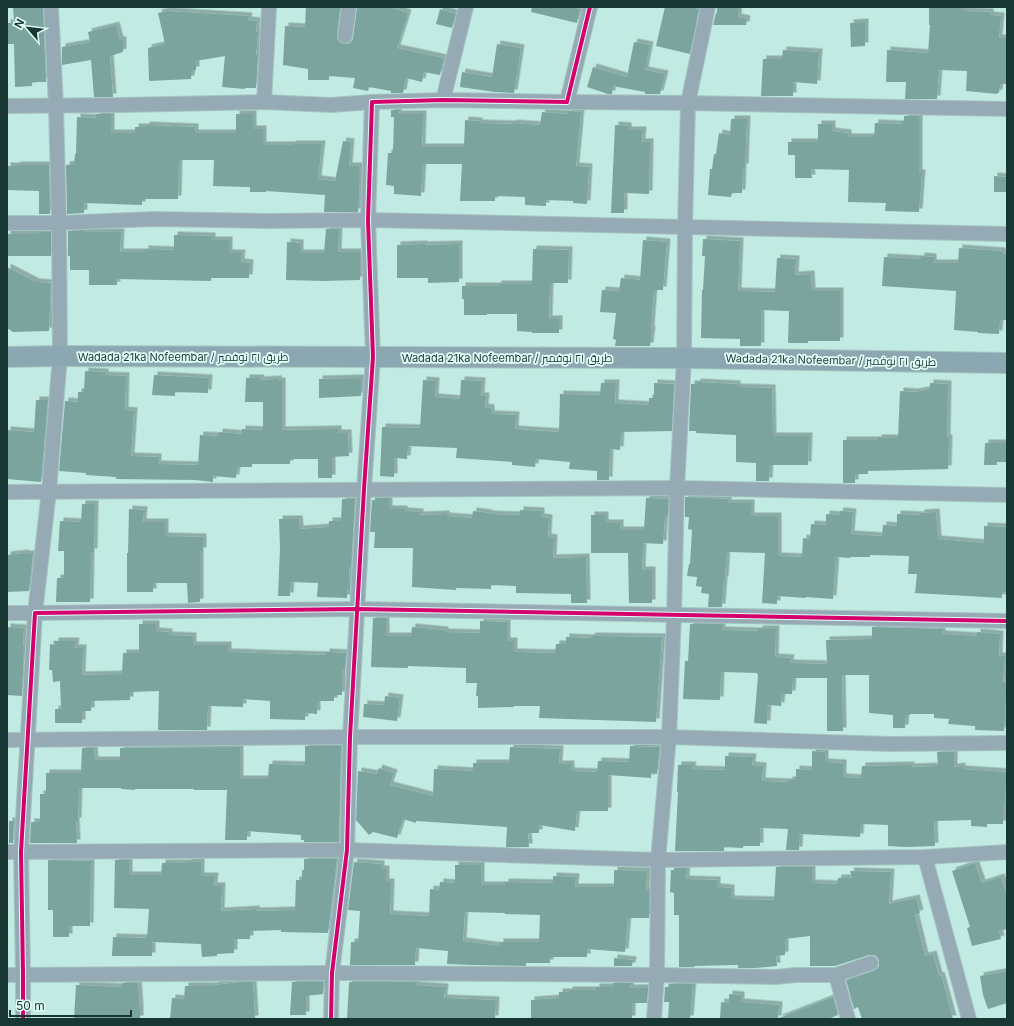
<svg xmlns="http://www.w3.org/2000/svg" width="1014" height="1026" font-family="Inter,Cairo,sans-serif">
<style>
.building{fill:#7ca49e;fill-rule:evenodd;filter:url(#shadow)}
.lines{fill:none;stroke-linecap:round;stroke-linejoin:round}
.street-casing{stroke:#a5c6c0;stroke-width:16}
.secondary-casing{stroke:#a5c6c0;stroke-width:22}
.street{stroke:#96aab5;stroke-width:14}
.secondary{stroke:#8ba8b2;stroke-width:20}
.cycleway-casing{stroke:#e1fef8;stroke-width:6}
.cycleway{stroke:#d6006c;stroke-width:4}
.labels{text-anchor:middle;stroke-width:3.5;stroke-linejoin:round;paint-order:stroke}
.street-label{font-size:11px;fill:#183733;stroke:#e1fef8}
</style>
<defs>
<filter id="shadow"><feDropShadow dx="3.5" dy="-3.5" stdDeviation="0" flood-color="#0004"/></filter>
</defs>
<rect width="100%" height="100%" fill="#c0eae2"/>
<!-- building -->
<g class="building">
<path d="M13 7H43L46 82H32V86L15 87 14 44H7V23H14Z"/>
<path d="M306 7H340L337 35V39L340 42 344 44H349L352 41 353 38 357 7H389L408 13 397 48 444 58 440 75 424 72 422 82 406 78 403 93H391V91L369 87 368 91 353 88 355 78 329 76V80H308V69L283 65 285 26 305 27Z"/>
<path d="M532 7H572L580 9 577 23 531 12Z"/>
<path d="M665 7H689L699 9 690 54 656 46Z"/>
<path d="M717 7H739L738 17 747 19 746 25H713L716 13H717Z"/>
<path d="M929 7H963V11L990 12V15L1001 16 999 38H1007V84H1000L999 93H997V94L966 91 967 71 939 70 937 99H905L906 82H886L887 50 928 53 930 25H929Z"/>
<path d="M440 9 456 14 452 28 436 24Z"/>
<path d="M167 11 249 16 248 20 257 21 256 32H258L256 55H258L256 88H245V89L222 87 225 56 196 61V70H192L191 79 149 81 148 48 165 44 158 13Z"/>
<path d="M865 22V46L851 47 850 23Z"/>
<path d="M116 25 120 40H123V52L110 56 113 97H94L91 60 62 65V47L90 42 88 32Z"/>
<path d="M634 42 650 45 645 70 665 74 660 94H645V92L613 86 612 94H608L587 87 593 67 627 77Z"/>
<path d="M497 44 521 48 514 93 495 92 460 87 462 72 492 77Z"/>
<path d="M783 50 819 52 817 84 793 82V96H761L763 59H782Z"/>
<path d="M391 110H399L398 114H423L422 147H464L465 120 479 121V123L513 124V123L540 125 542 112 568 114V111L581 112 576 166 589 167 587 204 573 203V201L546 200V206L525 205V197L495 196V201H460L462 164H423L421 196 394 194V186L386 185 388 153H393L394 117H391Z"/>
<path d="M95 114H111V133H135V127H146V125L195 127V133H236V114H253V129H263V145H292V144H322L318 179 335 181 343 141 351 142 349 166H359V178H360L358 212H324L325 195 266 191V192H250V187L213 186 214 160H179L178 199H142V205L84 203V213L67 214 66 165 74 164 75 154H76L77 117 96 118Z"/>
<path d="M904 116H919V173H922L919 212 885 211 886 203 848 202 849 170 811 169 812 178H795V155H788V142H818V124H832V131L848 133V137H874L875 123 902 124V121H904Z"/>
<path d="M731 119H747L745 167H743L742 193H732L731 197 708 195 710 169H712L714 154H716L719 133 730 135Z"/>
<path d="M615 125 628 126V130H643L642 142H650L649 194 624 193V213H611Z"/>
<path d="M17 165H49L50 214H39V191L7 190V166H17Z"/>
<path d="M994 176 1007 177V192H994Z"/>
<path d="M326 229H339L338 252H360V280L324 281 286 280 287 242 300 243V253H324Z"/>
<path d="M84 230V232H121L120 252H145V249L174 250V235L212 236V240H229V253H242L241 262 250 263 249 278H211V281L117 279V285H89V270H70V256H68V231Z"/>
<path d="M39 232H51V256H7V234H38Z"/>
<path d="M703 239 740 241 738 291 775 292 777 258 796 259 795 275 811 274 812 291H840V341H808V343H788L789 311 761 310V346H740V339L701 338 702 290H703L705 256H702Z"/>
<path d="M643 240 667 242 663 290H654L651 329 652 330 650 346H615L616 340 613 339 616 313 600 312 602 290 619 291 621 278 640 280Z"/>
<path d="M424 244V245L459 244V282L428 283V278H397V245Z"/>
<path d="M959 248 1002 251V253L1007 254V320H1000L999 334 978 333V332L954 330 956 291 882 286 884 257 921 259V256L933 257V263H958Z"/>
<path d="M533 249 569 250 568 283H550L549 319H559V333H532V332L517 331V314H487V315H464V299H462V286H498V284H532Z"/>
<path d="M7 267 36 282 51 283 49 331 13 332 7 328Z"/>
<path d="M85 371 105 372V375L126 376 125 410 134 411 131 456 158 457V464L198 465 200 435 219 436V432L242 434V429L263 430V402H245L246 378H261L260 380 278 379V381H282V430L338 429V433H348L349 456 332 457V478H318V459H290V464H252V467H237L236 478 213 476V482L195 480 116 479V477L86 475V473L59 471 65 401 78 402V392H84Z"/>
<path d="M154 375 209 378 208 393 175 392V396L152 395Z"/>
<path d="M361 378V396L319 398V379Z"/>
<path d="M423 380 436 381 435 397 460 399 461 380 482 381 481 396H486L485 407 491 408V414L516 415 515 429 559 432 560 394 600 395 601 383H616L615 403 649 405V398H654V383L674 384 672 431 621 432 620 450 610 449 609 480H597V471L569 469 570 462 536 459 535 467 512 465V462L456 458 457 448 408 446 407 459 394 458V477L380 476 382 427 420 428Z"/>
<path d="M697 382 737 384V387L772 388 773 436H809L808 465H770L769 481H756V463L736 462V435L696 433V431H689L691 384H697Z"/>
<path d="M930 383 948 384 947 438H949L948 469 868 471V474H855V483H843V440H878V438H898L900 391 915 392 930 389Z"/>
<path d="M36 400H48L41 482 7 479V430L34 432Z"/>
<path d="M985 443H1007V462H997V465H984Z"/>
<path d="M685 497 728 499V503H751V516H778V556L802 557 803 538 810 539 811 524 826 525V514L839 515 840 511 853 512 851 534 882 536 883 525 897 526V514L921 515V513L936 512 938 539 984 543V526L1007 527V593L1002 592V598L915 593 917 574H908L909 556 870 555V557H850V558L836 557 833 599 806 597V598L777 596V604L762 603 765 553 727 552 725 580H724L722 607H708L709 594 701 593 702 587 696 586 697 577 687 576 689 564H690L692 530 688 529 689 517H685Z"/>
<path d="M375 498H389V509H404V511L420 512V515L446 514V516L472 518 473 511 489 513V514L520 515V510L541 511V517L549 518 548 537 554 538 553 558 586 557 587 603H571V594L516 593V586L491 585V589L456 588V590L412 587 413 548H374L375 532H370L372 500H375Z"/>
<path d="M646 498 668 499V515H665L663 544 643 543 642 570H652V603H629L628 553H591V515H605V523H620V530H644Z"/>
<path d="M342 499H355L351 568 349 567 350 589H347V598L317 597 318 583 291 582 290 596H278L280 548 279 519H299L300 529 329 527V521H341Z"/>
<path d="M82 504H95L94 552H91L90 602H56L57 578H64V551H58L60 521 81 522Z"/>
<path d="M129 509 144 510 143 522H165V536L203 537V551H200V602L188 603 187 583H153V592H127V553H128Z"/>
<path d="M25 553V554H33L29 591 7 592V555Z"/>
<path d="M373 618H386V636H411L412 627 445 630V632L480 633V621L507 622V641H514V652L555 653 556 644H566V637L591 638 592 636 662 637 656 722 539 718 540 706H514V707L478 708V696H476L477 683H466V668L408 666V668L371 667Z"/>
<path d="M139 624H156V631L169 632V635L193 636V645H228V652L326 655V652L346 653 345 670H342V695H334V701H317V714L305 713V720L270 719V701L243 699V707L208 706 207 730H158L159 691 130 692V700L91 701V711H82V723H55V709H61L60 681 53 682 52 670H49L50 644 55 645V641H76L75 648H83L82 675 122 674 123 653H139Z"/>
<path d="M690 624H722V630L759 631V629H776L775 657 791 658 790 663 827 664 826 640 872 639V627L942 629V634L977 636V632L1000 634 999 656H1005L1003 683H1007L1004 731 975 730V726L948 724 949 719 934 718V714H910V715H906L905 728H893V715L869 713V675H842L843 731H827V678H793L792 694H782L781 706 768 705 767 724 754 723 758 676 757 673 721 672 720 700 683 699 685 661H688Z"/>
<path d="M7 627 24 628 23 646 24 647 22 696 7 695Z"/>
<path d="M385 696 400 698 397 721 363 717 364 704 384 705Z"/>
<path d="M305 746H341L339 842H304V840H301V835L247 831V840H225L227 790H194V789H135V790L121 789V788H79L78 821H76L77 843H30L31 822H40V794H46V773H81L82 748H94L95 760H120V748L240 747V779H268L269 764 305 765Z"/>
<path d="M630 746 660 747 657 774 651 773V778L608 775V811H577L575 831 539 825V833H528L529 847H506L507 827 416 821V823L403 819 397 838 373 832 369 835 356 820 358 771 377 774 379 768 394 773 390 785 433 796 434 769 473 771V763H509L510 747 560 749 559 764H571V771L597 772 598 761 629 762Z"/>
<path d="M812 751 825 752V762L843 763V777L861 778 862 766 911 765V767L938 766 937 752H954V767L962 766V769L1007 772 1003 824H987V827L971 826V820L934 821 935 846 906 847 888 846V825L861 824 860 837 800 834 799 850H786L788 829 760 828V846H743V848L724 847V851H675L678 792H677L678 765H693L692 769 725 770V756L753 757 752 765 763 766 762 781 789 782V780H796V769L812 770Z"/>
<path d="M9 821H14L13 843H9Z"/>
<path d="M304 859H337L328 933 281 932V930L250 931V939H234V953L217 954V956L202 957 201 944 152 942V956H112L113 937 147 938 149 909 114 908 115 860H129V875H161L162 863H188V862H201V876H215L214 886H222L221 911 256 909V911L295 910 296 880H302V870H304Z"/>
<path d="M48 860 91 861 90 926H69V937H53V910H48Z"/>
<path d="M354 862 381 864V869H386V882H391L390 914 429 916 430 889 439 890 440 882 455 883V865H481V885H505V882L553 883V876L576 877 575 887H614V870L647 871 646 891H649V918H628L625 952 587 949V957H550V963H526V966L473 965 447 964 448 951 416 948 415 965H350L351 942H358L360 911 348 910ZM465 912 505 913V914L540 915 539 942H500V946L463 941Z"/>
<path d="M975 863 982 883 1001 877 1007 896V929L999 931 1001 939 972 946 967 928 970 927 952 871Z"/>
<path d="M776 867H812V883L837 884 838 878H852L850 871 891 872 889 904 916 898 920 913 915 915 925 956 933 954 939 976 941 975 953 1019H862L858 1007 854 1009 846 980 874 971 878 968 879 965V960L876 956 873 955H869L835 966H810V936L785 939V955L776 956 777 966 756 968H738V965L694 966V967H679V915H674V893L670 892 671 870H674V868H687L686 879 717 880V887L731 888V899L774 900Z"/>
<path d="M614 958 633 960 632 966H614Z"/>
<path d="M1007 971V1003L988 1009 983 995 980 976Z"/>
<path d="M241 982H253L255 1019H170L172 998 184 999 185 986H214V985Z"/>
<path d="M292 982H323V994L306 996V1015H290Z"/>
<path d="M350 982H415V985L445 987 444 998 496 1000 495 1019H347L349 983Z"/>
<path d="M122 983H138L140 1009V1019H74L76 985 122 987Z"/>
<path d="M613 983H631L630 988H648L647 1003H632V1019H531V1000L559 998V992H569V990H596V987H613Z"/>
<path d="M670 984H693L690 1019H668L669 1002H664L665 987H670Z"/>
<path d="M729 994 741 995V1002L779 1005 778 1019H720L721 1002 729 1003Z"/>
<path d="M833 997 838 1015 828 1019H779V1018Z"/>
</g>
<g class="lines">
<defs>
<g id="street">
<path d="M345 36 349 7"/>
<path d="M443 100 466 7"/>
<path d="M264 102 269 7"/>
<path d="M567 102 688 103 1007 109"/>
<path d="M7 106 122 105 264 102 331 105 372 102"/>
<path d="M7 223H59L153 219 267 221 368 220 1007 234"/>
<path d="M7 492 677 488 1007 495"/>
<path d="M7 613H35L49 491 60 356 59 223 56 106 51 7"/>
<path d="M7 740 350 737H669L890 744 1007 743"/>
<path d="M7 852 347 850 658 860 925 857 1007 852"/>
<path d="M925 857 969 1019"/>
<path d="M7 975 332 973 657 975 776 977 795 975H836L871 963"/>
<path d="M836 975 848 1019"/>
<path d="M23 1019V974L21 852 35 613 357 609 1007 621"/>
<path d="M331 1019 332 973 347 850 350 737 364 489 373 357 368 220 372 102 443 100 567 102 590 7"/>
<path d="M654 1019 657 975 658 860 669 737 674 615 677 488 684 358 685 227 688 103 708 7"/>
</g>
<path id="secondary" d="M7 357 60 356 684 358 1007 363"/>
</defs>
<!-- street casing -->
<use href="#street" class="street-casing"/>
<!-- secondary casing -->
<use href="#secondary" class="secondary-casing"/>
<!-- street -->
<use href="#street" class="street"/>
<!-- secondary -->
<use href="#secondary" class="secondary"/>
<defs>
<g id="cycleway">
<path d="M23 1019V974L21 852 35 613 357 609 1007 621"/>
<path d="M331 1019 332 973 347 850 350 737 364 489 373 357 368 220 372 102 443 100 567 102 590 7"/>
</g>
</defs>
<!-- cycleway casing -->
<use href="#cycleway" class="cycleway-casing"/>
<!-- cycleway -->
<use href="#cycleway" class="cycleway"/>
</g>
<g class="labels">
<!-- street labels -->
<g class="street-label">
<text x="183" y="361">Wadada 21ka Nofeembar / طريق ٢١ نوفمبر</text>
<text x="507" y="362">Wadada 21ka Nofeembar / طريق ٢١ نوفمبر</text>
<text transform="translate(831 360) rotate(1)" y="4">Wadada 21ka Nofeembar / طريق ٢١ نوفمبر</text>
</g>
</g>
<!-- border -->
<rect width="1014" height="1026" fill="none" stroke="#183733" stroke-width="16"/>
<!-- north arrow -->
<g transform="translate(28 28) rotate(298)" stroke="#e1fef8" stroke-width="3" paint-order="stroke">
<path d="M0-3L7 15L0 10L-7 15Z" fill="#183733"/>
<text y="-6" font-size="11" font-weight="bold" text-anchor="middle" fill="#183733">N</text>
</g>
<!-- scale -->
<path d="M10 1010v6h121v-6" fill="none" stroke="#183733" stroke-width="2"/>
<text x="16" y="1010" font-size="12" fill="#183733" stroke="#e1fef8" stroke-width="3" paint-order="stroke">50 m</text>
</svg>
